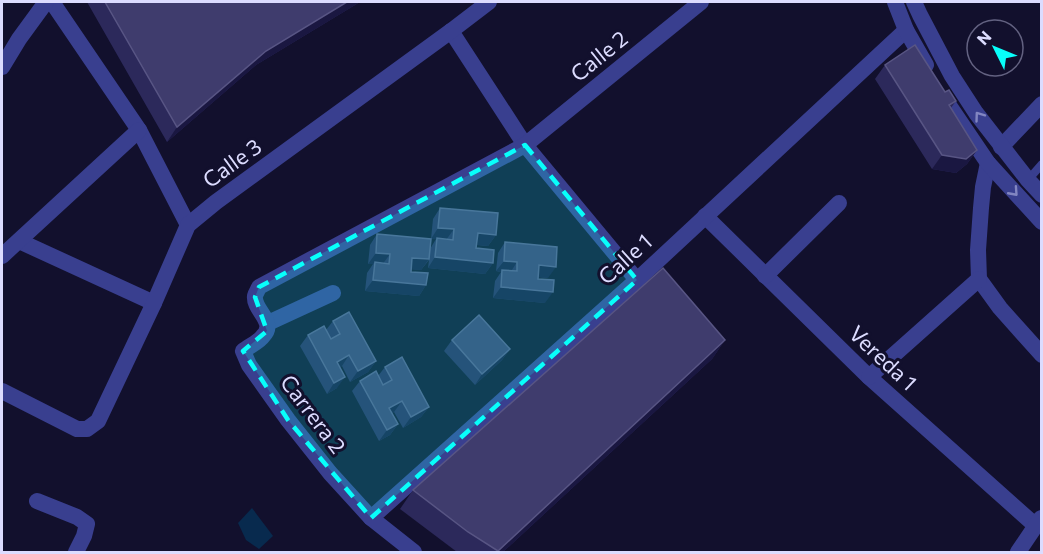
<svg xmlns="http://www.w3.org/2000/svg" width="1043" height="554" font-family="Commissioner,sans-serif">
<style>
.water{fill:#082a4e}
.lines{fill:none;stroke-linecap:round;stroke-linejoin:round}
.service{stroke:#393f8f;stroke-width:8}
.minor{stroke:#393f8f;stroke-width:16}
.tertiary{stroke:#393f8f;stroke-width:16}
.wall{fill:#2c295b}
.shaded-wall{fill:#1a1741}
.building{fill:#3f3c6d;stroke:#585584;stroke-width:1.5}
.oneway{stroke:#8286c1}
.marked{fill:#08fffb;fill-opacity:0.2;stroke:#08fffb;stroke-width:4.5;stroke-dasharray:12 8;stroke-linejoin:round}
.labels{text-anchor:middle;stroke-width:6;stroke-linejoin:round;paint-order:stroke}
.street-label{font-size:22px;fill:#dcdcff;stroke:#12102d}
</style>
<rect width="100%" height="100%" fill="#12102d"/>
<!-- water -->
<path class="water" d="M252 508 273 536 259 549 246 540 238 523Z"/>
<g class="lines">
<!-- service -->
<path class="service" d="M1028 180 1042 164"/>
<!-- minor -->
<g class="minor">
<path d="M52 2 139 130 188 225"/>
<path d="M451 31 525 145 637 280"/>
<path d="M2 67 19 39 46 2"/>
<path d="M1001 147 1042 104"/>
<path d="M988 163 983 187 981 208 978 250 979 279 1000 308 1042 355"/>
<path d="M705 216 869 377 1036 526"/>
<path d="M19 241 154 303"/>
<path d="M2 256 139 130"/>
<path d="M765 276 839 203"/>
<path d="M268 323 333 293"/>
<path d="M869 377 979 279"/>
<path d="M2 391 77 429H87L98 421 154 303 188 225 216 202 451 31 489 2"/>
<path d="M37 501 77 517 87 524 84 536 76 552"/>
<path d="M371 518 637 280 906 30"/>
<path d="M414 552 371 518 330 473 288 420 249 365 243 351C249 346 259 342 263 336 277 322 253 310 255 296 256 292 258 290 259 287L525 145 701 2"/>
<path d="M1018 552 1041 518"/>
</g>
<!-- tertiary -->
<g class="tertiary">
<path d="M895 2 906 30 926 65"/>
<path d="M914 2 920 15 952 76 976 113 1028 180 1042 195"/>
<path d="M946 101 988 163 1042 222"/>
</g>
</g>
<!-- wall -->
<g class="wall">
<path d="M87 2H360L256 65 167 142Z"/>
<path d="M885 65 945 92 956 101 951 108 977 150 967 164 956 173 932 169 875 79Z"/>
<path d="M440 208 496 235 488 246 477 245 476 248 493 263 485 274 428 268 429 260 421 270 411 269V272L426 285 419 296 365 291 367 273 373 264H368L370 245 377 234 430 249 436 239H431L433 219Z"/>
<path d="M505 242 548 278 538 277 545 303 493 298 495 281 501 272 496 271 498 253Z"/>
<path d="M333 321 376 361 368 372 350 382 342 366 340 367 337 388 327 394 300 346 308 335 326 330Z"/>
<path d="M452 340 510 349 502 360 475 385 444 351Z"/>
<path d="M725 340 712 359 503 552H457L400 509 413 490Z"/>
<path d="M385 367 429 407 421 417 403 428 394 412 392 413 398 424 390 435 379 441 352 391 360 381 378 376Z"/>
</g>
<!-- shaded-wall -->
<g class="shaded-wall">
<path d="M347 2H360L256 65 167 142 177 127 266 51Z"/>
<path d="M977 150 967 164 956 173 932 169 942 155Z"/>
<path d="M438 228 454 229 446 240 431 239Z"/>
<path d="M478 233 496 235 488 246 470 244Z"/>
<path d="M376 253 390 254 382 265 375 262 373 264H368Z"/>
<path d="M435 257 493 263 485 274 428 268Z"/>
<path d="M412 258 429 259 421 270 404 269Z"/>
<path d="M504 261 517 262 510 273 502 270 501 272 496 271Z"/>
<path d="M539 265 556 267 548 278 531 276Z"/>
<path d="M373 280 426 285 419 296 365 291Z"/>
<path d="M501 287 553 292 545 303 493 298Z"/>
<path d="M725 340 712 359 503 552H496Z"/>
<path d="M510 349 502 360 475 385 482 374Z"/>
<path d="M349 355 342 366 329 373 337 362Z"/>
<path d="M376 361 368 372 350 382 358 371Z"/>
<path d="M345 377 337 388 327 394 334 383Z"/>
<path d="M402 401 394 412 382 419 389 408Z"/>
<path d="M429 407 421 417 403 428 411 417Z"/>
<path d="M398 424 390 435 379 441 387 430Z"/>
</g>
<!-- building -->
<g class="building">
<path d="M105 2H347L266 51 177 127Z"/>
<path d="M915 45 945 92 949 90 956 101 949 105 977 150 966 159 942 155 885 65Z"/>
<path d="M440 208 498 213 496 235 478 233 476 248 494 250 493 263 435 257 437 238 453 240 454 229 438 228Z"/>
<path d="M377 234 431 239 429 259 412 258 411 272 428 273 426 285 373 280 375 262 389 264 390 254 376 253Z"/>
<path d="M505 242 557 247 556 267 539 265 538 279 554 280 553 292 501 287 502 270 517 271V262L504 261Z"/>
<path d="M663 268 725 340 498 551 468 532 413 490Z"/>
<path d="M349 312 376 361 358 371 349 355 337 362 345 377 334 383 308 335 324 326 331 339 340 334 333 321Z"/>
<path d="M479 315 510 349 482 374 452 340Z"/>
<path d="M402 357 429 407 411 417 402 401 389 408 398 424 387 430 360 381 376 371 383 385 392 380 385 367Z"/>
</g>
<!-- one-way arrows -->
<defs><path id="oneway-chevron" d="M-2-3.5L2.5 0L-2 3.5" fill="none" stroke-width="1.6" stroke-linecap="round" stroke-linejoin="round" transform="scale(1.5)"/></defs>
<g class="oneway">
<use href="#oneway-chevron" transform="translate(979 116) rotate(-126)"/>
<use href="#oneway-chevron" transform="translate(1014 192) rotate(48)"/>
</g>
<!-- marked area -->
<path class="marked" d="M525 145 637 280 371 518 288 420 243 351 267 331 255 297 259 287Z"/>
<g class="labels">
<!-- street labels -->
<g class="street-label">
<text transform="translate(599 56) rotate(-39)" y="8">Calle 2</text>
<text transform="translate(232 163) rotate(-36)" y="8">Calle 3</text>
<text transform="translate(625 259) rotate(-42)" y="8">Calle 1</text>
<text transform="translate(883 358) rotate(43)" y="8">Vereda 1</text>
<text transform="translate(313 414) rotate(53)" y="8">Carrera 2</text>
</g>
</g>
<!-- border -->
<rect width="1043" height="554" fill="none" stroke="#dcdcff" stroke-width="6"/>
<!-- north arrow -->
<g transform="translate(995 48) rotate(313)"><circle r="28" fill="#12102d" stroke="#636281" stroke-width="1.5"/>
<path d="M0-4.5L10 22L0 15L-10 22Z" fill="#08fffb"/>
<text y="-9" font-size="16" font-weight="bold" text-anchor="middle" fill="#dcdcff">N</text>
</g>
</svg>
